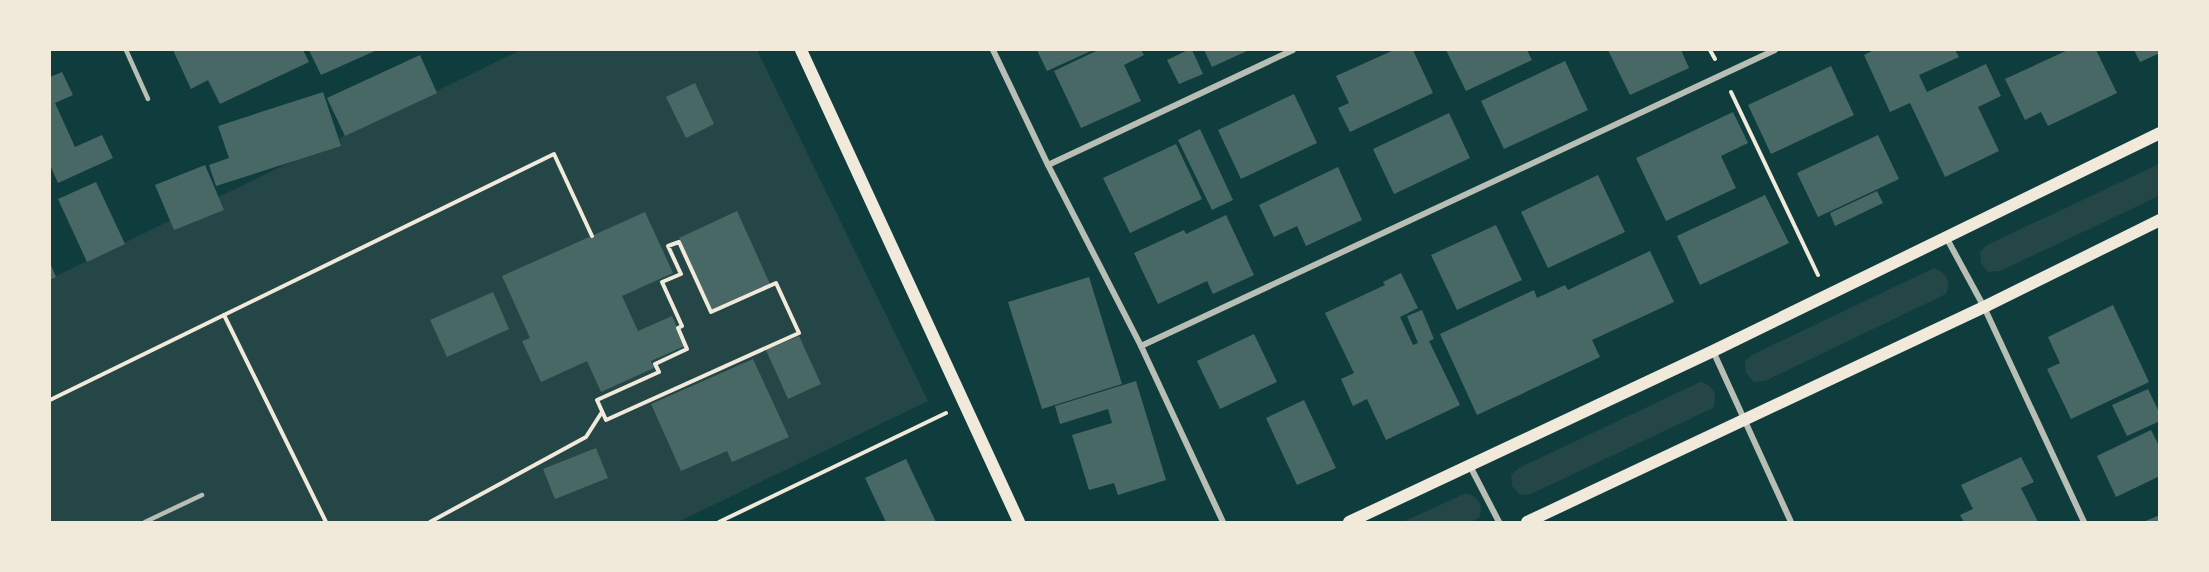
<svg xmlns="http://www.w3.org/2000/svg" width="2209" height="572" font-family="Karla,sans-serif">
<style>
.green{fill:#244646}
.building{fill:#486865}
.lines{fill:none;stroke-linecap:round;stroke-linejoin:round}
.path{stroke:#f1e9da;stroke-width:4}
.service{stroke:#b8beb3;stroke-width:4.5}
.minor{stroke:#b8beb3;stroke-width:6}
.secondary{stroke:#f1e9da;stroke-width:12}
</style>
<rect width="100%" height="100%" fill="#0f3d3e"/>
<!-- green -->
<g class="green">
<path d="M521 50H757L928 401 678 522H50V279Z"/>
<path d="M2159 164V196L2000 271 1988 272 1981 263 1980 252 1987 245Z"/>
<path d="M1934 268C1947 273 1951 281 1946 294L1765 381 1754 382 1746 373 1745 361 1752 355Z"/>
<path d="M1700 382C1714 385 1718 395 1713 408L1531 494 1520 495 1512 486 1511 475 1519 468Z"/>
<path d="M1466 493C1479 497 1484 505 1479 518L1470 522H1403Z"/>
</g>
<!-- building -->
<g class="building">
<path d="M173 50H303L309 62 220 104 208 80 191 89Z"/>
<path d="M309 50H377L321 75Z"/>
<path d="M1037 50H1093L1047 71Z"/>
<path d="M1098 50H1141L1144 55 1124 65 1141 101 1081 128 1054 71Z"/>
<path d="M1188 50H1192L1203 74 1179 84 1167 60Z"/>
<path d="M1204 50H1249L1212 67Z"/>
<path d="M1394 50H1413L1433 93 1350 132 1338 108 1349 103 1336 76Z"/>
<path d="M1446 50H1527L1532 60 1466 91Z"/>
<path d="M1608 50H1681L1689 68 1630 95Z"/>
<path d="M1874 50H1955L1959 57 1919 75 1927 92 1986 64 2001 96 1978 107 1999 151 1945 177 1910 103 1890 112 1864 55Z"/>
<path d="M2068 50H2096L2117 93 2048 126 2041 112 2025 120 2005 79Z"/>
<path d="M2134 50H2160V53L2140 62Z"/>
<path d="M420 55 437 93 345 136 327 98Z"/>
<path d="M1565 61 1588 110 1504 149 1481 101Z"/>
<path d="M1831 66 1854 115 1771 154 1748 105Z"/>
<path d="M62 72 73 95 55 103 75 147 102 135 113 158 58 183 50 165V77Z"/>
<path d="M695 83 714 124 686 138 666 97Z"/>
<path d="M323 92 341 146 216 186 209 165 229 158 218 126Z"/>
<path d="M1294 94 1317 143 1241 179 1218 130Z"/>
<path d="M1733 112 1748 143 1721 156 1736 188 1666 221 1636 158Z"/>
<path d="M1449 113 1470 158 1394 194 1373 149Z"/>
<path d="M1200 129 1233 200 1212 210 1178 140Z"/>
<path d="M1878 135 1899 179 1818 217 1797 173Z"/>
<path d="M1176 144 1202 199 1130 233 1103 178Z"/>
<path d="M205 165 224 210 174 230 155 185Z"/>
<path d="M1338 167 1362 220 1306 246 1297 226 1274 237 1259 205Z"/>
<path d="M1598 175 1625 232 1548 268 1521 212Z"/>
<path d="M96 182 125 244 87 262 58 199Z"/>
<path d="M1877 191 1883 203 1835 226 1830 213Z"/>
<path d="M1765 195 1789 243 1700 285 1677 236Z"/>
<path d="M737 211 770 284 712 310 679 238Z"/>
<path d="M645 212 673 273 622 296 638 331 672 316 685 346 651 361 654 368 601 392 587 361 541 382 522 341 530 338 502 276Z"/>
<path d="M1226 215 1254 275 1213 294 1207 281 1158 304 1134 253 1184 230 1186 234Z"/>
<path d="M1496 225 1522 280 1457 310 1431 255Z"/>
<path d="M1650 251 1674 302 1592 340 1600 357 1477 415 1440 334 1534 290 1537 298 1565 285 1568 290Z"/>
<path d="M50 263 56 277 50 280Z"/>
<path d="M1401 273 1418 308 1400 317 1413 345 1418 343 1407 316 1422 310 1434 339 1429 341 1460 405 1386 440 1367 399 1353 406 1341 379 1354 373 1325 313 1385 285 1383 282Z"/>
<path d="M1089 277 1122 384 1042 409 1008 302Z"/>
<path d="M493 292 509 329 447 357 430 320Z"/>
<path d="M2113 305 2149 382 2071 419 2047 369 2060 363 2048 337Z"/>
<path d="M1254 334 1277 382 1220 409 1197 361Z"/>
<path d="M799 336 821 384 788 399 766 350Z"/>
<path d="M753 359 789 437 732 462 727 451 681 471 651 404Z"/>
<path d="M1136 381 1166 480 1118 495 1114 483 1089 490 1072 435 1112 423 1108 409 1060 424 1055 406Z"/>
<path d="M2148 389 2160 414V421L2127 436 2112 405Z"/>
<path d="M1304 400 1336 468 1297 485 1266 418Z"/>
<path d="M2151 430 2160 448V476L2116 497 2097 456Z"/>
<path d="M596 448 608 478 555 499 543 469Z"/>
<path d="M2021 457 2034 482 2021 488 2038 522H1964L1960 515 1973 509 1961 485Z"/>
<path d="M906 459 936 522H886L865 478Z"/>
<path d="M2160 515V522H2143Z"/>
</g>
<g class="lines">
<!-- path -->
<g class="path">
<path d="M1710 50 1715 59"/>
<path d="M1731 92 1818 275"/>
<path d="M679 242 711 312 776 283 799 333 606 420 597 400 659 372 655 364 687 349 678 328 682 326 662 282 681 274 668 246Z"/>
<path d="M224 315 554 154 592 236"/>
<path d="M50 400 224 315 326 522"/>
<path d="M430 522 586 437 602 412"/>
<path d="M719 522 946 413"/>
</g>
<!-- service -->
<g class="service">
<path d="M126 50 148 99"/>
<path d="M145 522 202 495"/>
</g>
<!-- minor -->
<g class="minor">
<path d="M993 50 1048 165 1141 346 1223 522"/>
<path d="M1048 165 1293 50"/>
<path d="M1946 237 1984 307 2084 522"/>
<path d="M1141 346 1775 50"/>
<path d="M1713 351 1791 522"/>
<path d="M1470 466 1499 522"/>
</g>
<!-- secondary -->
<g class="secondary">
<path d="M801 50 1019 522"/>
<path d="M1349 522 1713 351 2160 133"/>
<path d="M1527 522 1984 307 2160 220"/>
</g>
</g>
<!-- border -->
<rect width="2209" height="572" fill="none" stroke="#f1e9da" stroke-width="102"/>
</svg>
